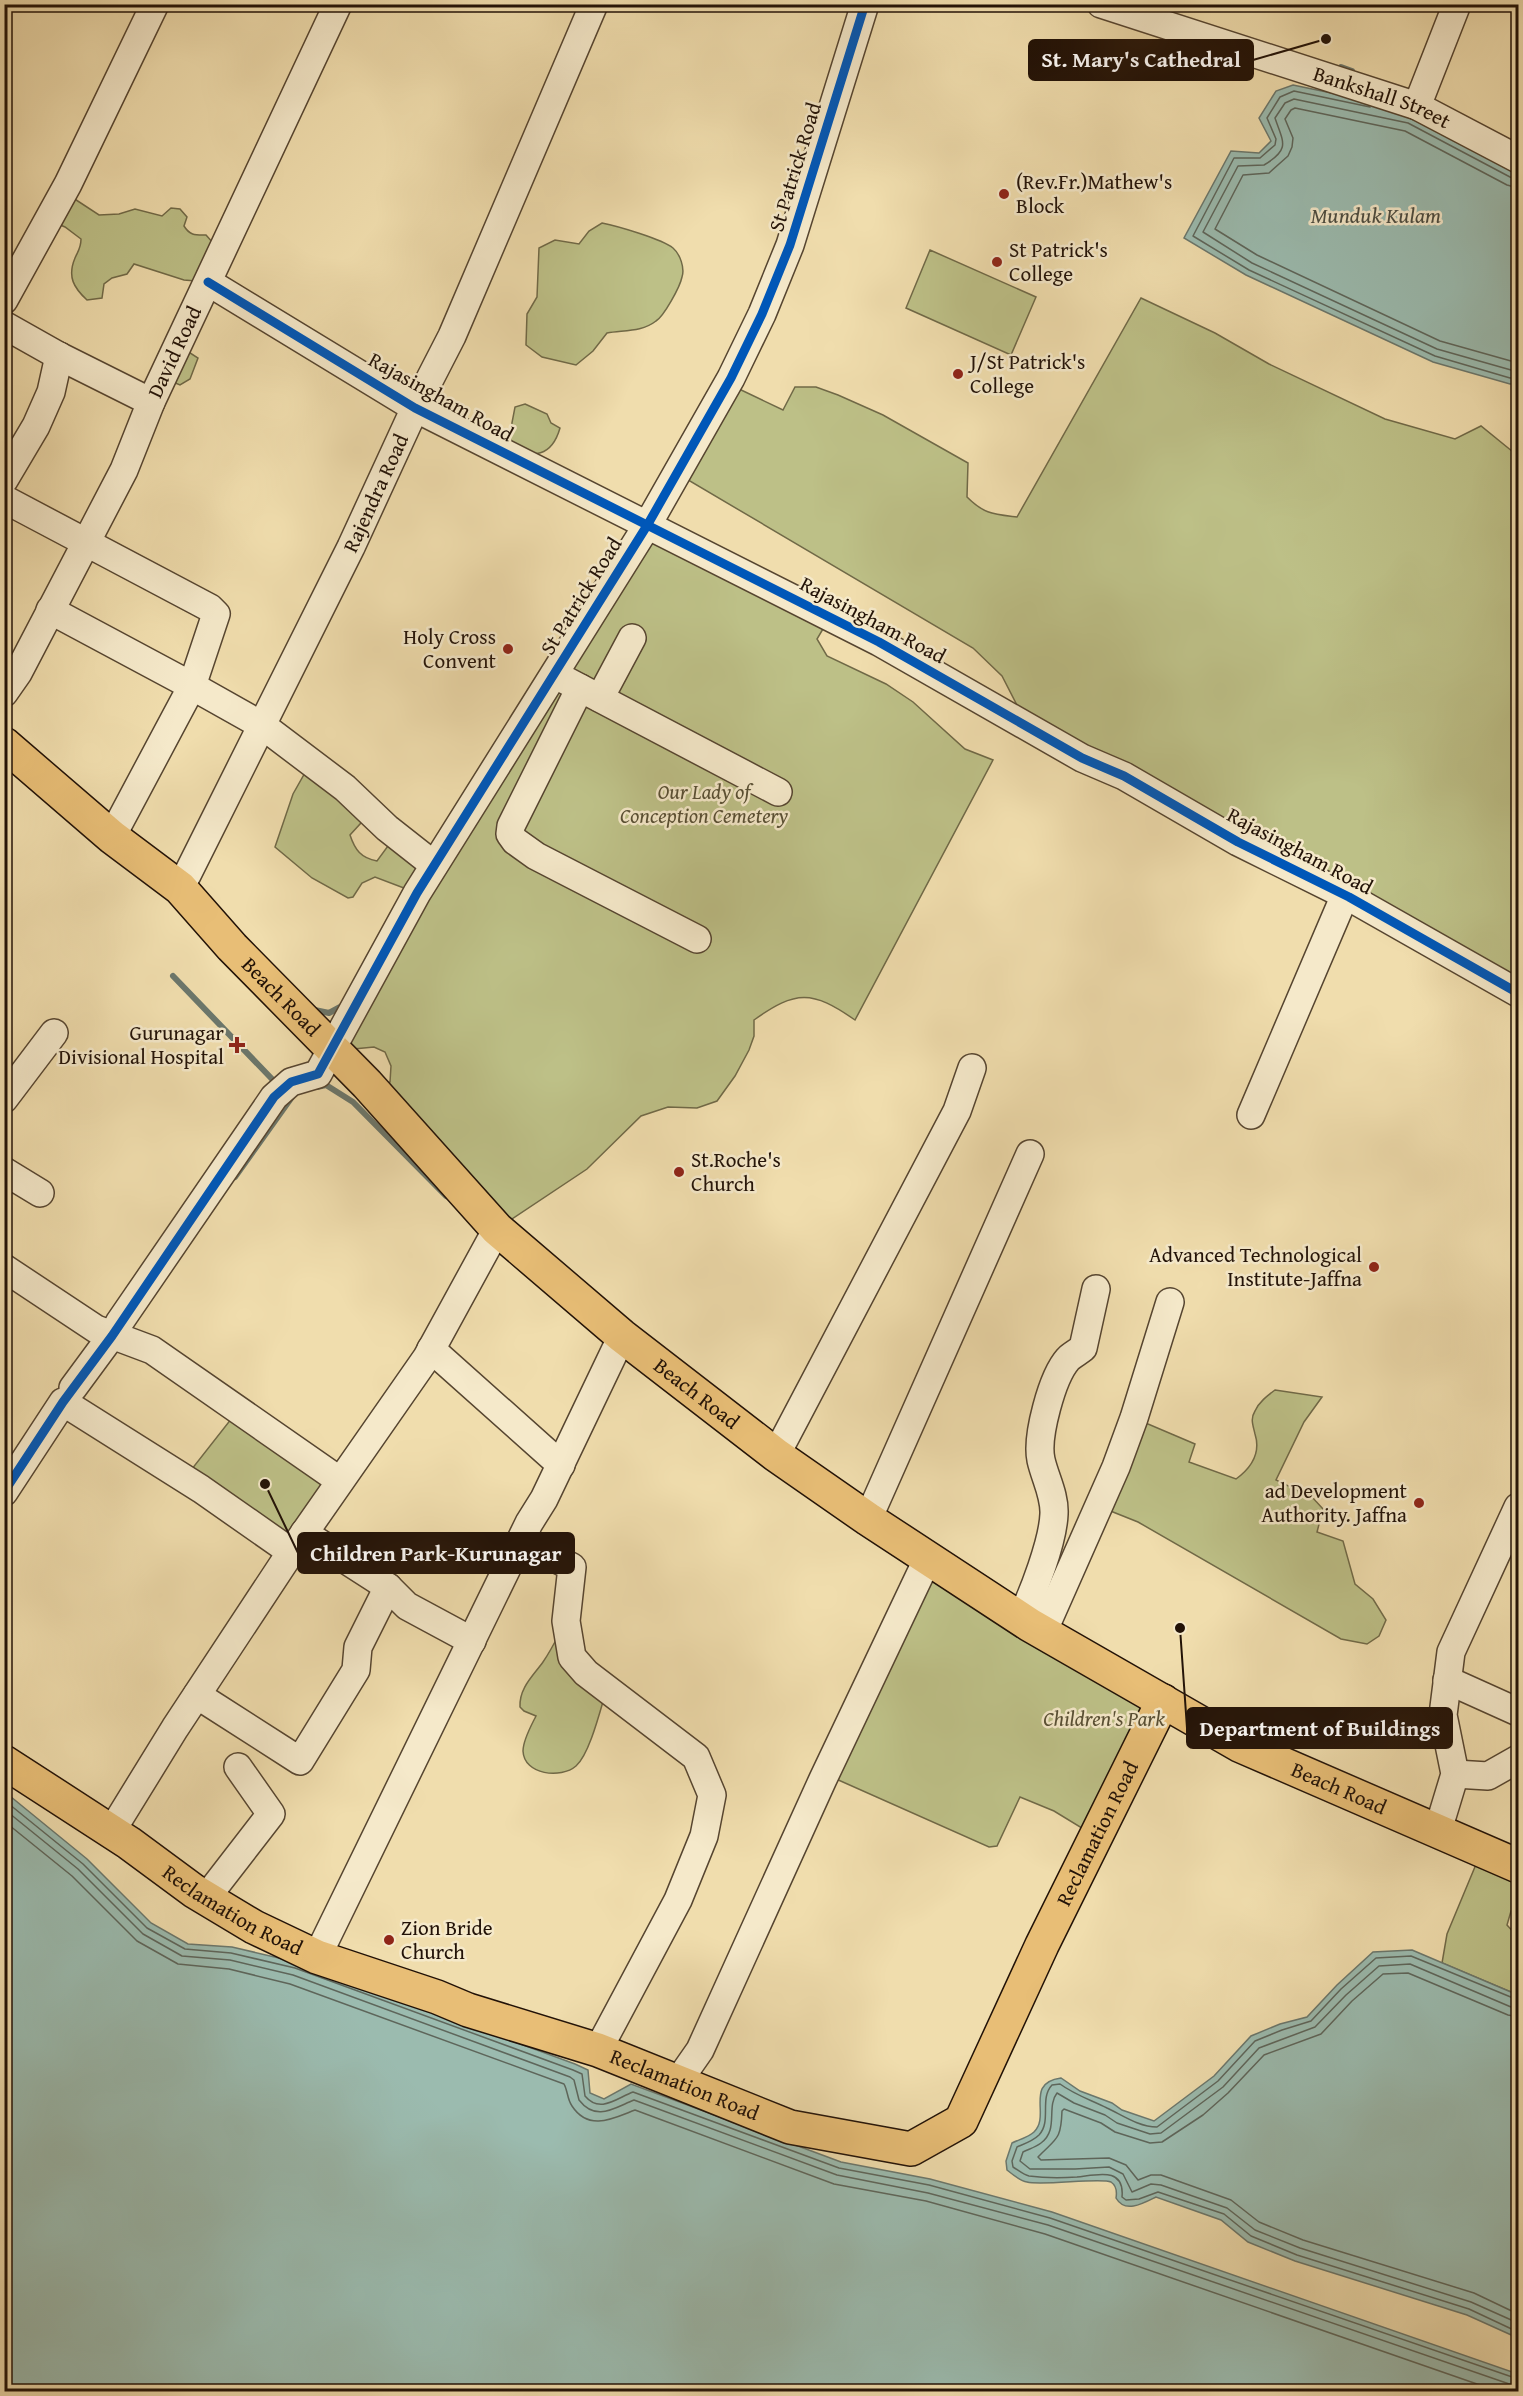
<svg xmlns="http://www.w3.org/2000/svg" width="1523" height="2396" font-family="'Gentium Book Plus',serif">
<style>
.green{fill:#bdc087;stroke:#706947;stroke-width:1.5}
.water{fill:#9bbbaf;stroke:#6b776c;stroke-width:1.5}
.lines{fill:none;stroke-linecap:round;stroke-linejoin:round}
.shore{stroke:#5e665b;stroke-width:1.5}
.stream{stroke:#6b776c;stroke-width:6}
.minor-casing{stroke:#564530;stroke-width:30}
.major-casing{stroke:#221207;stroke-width:36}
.minor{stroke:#f5e9ca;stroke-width:27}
.major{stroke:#e8be76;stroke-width:33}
.cycleway-casing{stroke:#f5e9ca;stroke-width:13}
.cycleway{stroke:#0057b8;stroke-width:9}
.poi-dot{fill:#8f2418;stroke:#f5e9ca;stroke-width:2}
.labels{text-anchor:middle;stroke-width:5;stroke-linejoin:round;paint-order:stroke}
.street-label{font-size:21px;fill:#221207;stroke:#f5e9ca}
.poi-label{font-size:21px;fill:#221207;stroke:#f5e9ca;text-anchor:start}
.park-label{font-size:21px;font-style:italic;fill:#584f34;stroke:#f5e9ca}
.water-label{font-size:22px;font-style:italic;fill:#4c4d42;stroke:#f5e9ca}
.leader{fill:none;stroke:#221207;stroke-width:2}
.callout-dot{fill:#221207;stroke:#f5e9ca;stroke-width:2}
.callout{fill:#221207;stroke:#221207;stroke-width:2}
.callout-label{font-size:22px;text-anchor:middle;font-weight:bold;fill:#fff}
</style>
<rect width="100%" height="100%" fill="#f0ddad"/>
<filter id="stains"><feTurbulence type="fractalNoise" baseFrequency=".00333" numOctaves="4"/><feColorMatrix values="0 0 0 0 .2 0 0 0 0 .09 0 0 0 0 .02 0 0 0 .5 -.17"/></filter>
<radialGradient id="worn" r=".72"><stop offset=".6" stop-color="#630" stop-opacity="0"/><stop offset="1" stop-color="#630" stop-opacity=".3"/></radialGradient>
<!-- green -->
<g class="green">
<path d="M64 192 99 215 119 214 135 209 162 216 171 208 180 209 187 217 184 226C190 236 196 235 206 235L222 253 208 282 184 280 134 264 127 274 112 278 104 284 102 298 87 300C74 288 67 277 75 258 78 251 81 248 81 239L65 227 48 220Z"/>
<path d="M602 223C617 226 662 239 673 248 680 254 685 268 682 277 680 287 664 316 656 321 642 332 624 330 607 333L593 351 576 365 542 357 526 345 527 314 537 297 539 248 555 240 579 244 589 231Z"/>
<path d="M930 250 1036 297 1011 355 906 308Z"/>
<path d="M1141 298 1215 333 1269 364 1385 419 1455 439 1481 426 1518 456V993L1019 709 1002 676 973 648 678 474 737 388 783 410 795 387H816L838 395 883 415 968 463 967 497C984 514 993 514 1017 517Z"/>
<path d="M184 349 198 358 190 379 180 385 173 382Z"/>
<path d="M525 404 547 414 551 423 560 428C550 463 528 454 499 450L511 428 515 407Z"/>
<path d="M648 524 830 617 817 639 827 656 886 684 913 702 965 749 993 760 855 1020C812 990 796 990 754 1020V1036L749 1050 735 1076 717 1101 697 1108 668 1107 641 1116 587 1169 497 1229 381 1087 390 1082 391 1066 385 1052 374 1047 332 1051 417 893 375 877 362 883 353 897 348 898 312 878 275 847 293 794 310 764 371 812 350 835C355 850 361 858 377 861L396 835 434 865Z"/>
<path d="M1275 1390 1322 1397 1304 1422 1276 1480 1313 1498 1323 1509 1317 1532 1343 1541 1355 1584 1373 1599 1386 1620 1379 1636 1367 1644 1341 1639 1138 1522 1098 1506 1134 1418 1195 1444 1189 1462 1236 1479C1251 1468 1261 1453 1255 1434 1253 1425 1250 1419 1255 1411 1259 1402 1267 1396 1275 1390Z"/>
<path d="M239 1409 336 1478 291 1552 184 1479Z"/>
<path d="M928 1558 1163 1701 1085 1830 1054 1811 1020 1797 997 1846 989 1847 834 1778Z"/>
<path d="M566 1621 572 1657 607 1688C601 1707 590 1754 576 1766 561 1779 524 1775 523 1751 523 1740 531 1726 536 1716L524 1711 520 1707C519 1688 533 1676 543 1662 552 1649 559 1634 566 1621Z"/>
<path d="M1482 1850 1518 1866V1901L1511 1911 1507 1925 1518 1937V1995L1442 1963 1447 1934Z"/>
</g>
<!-- water -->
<g class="water">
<path d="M1293 85 1413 110 1518 166V383L1510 384 1433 362 1246 275 1184 238 1231 151 1259 153 1271 141 1259 118 1276 91Z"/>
<path d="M5 1792 87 1859 151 1923 188 1944 232 1947 296 1962 575 2064 588 2070 590 2093 604 2099 631 2084 841 2162 930 2179 1052 2212 1518 2374V2392L5 2391Z"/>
<path d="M1412 1950 1518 1995V2338L1467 2315 1295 2261 1248 2242 1221 2220 1156 2197C1144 2203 1125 2214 1116 2198 1117 2192 1117 2186 1111 2182 1102 2177 1043 2186 1027 2182 1020 2181 1012 2174 1007 2170L1006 2161 1012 2143C1018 2140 1029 2137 1034 2132 1051 2116 1024 2083 1061 2078L1080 2091 1112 2103 1122 2110 1154 2121 1214 2076 1251 2036 1280 2024 1307 2017 1337 1985 1373 1952Z"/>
</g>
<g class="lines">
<!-- shore -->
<g class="shore">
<path d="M1370 107 1294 91 1280 97 1267 118 1276 139 1275 145 1260 158H1234L1193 236 1249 270 1435 356 1510 378 1518 377"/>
<path d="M1518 179 1510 177 1408 123 1294 99 1285 103 1275 118C1283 142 1291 149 1264 165L1238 166 1203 232 1252 263 1437 349 1511 370H1518"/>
<path d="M1518 188 1507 185 1405 131 1295 108 1291 110 1285 119 1293 138 1292 147 1288 156 1269 173 1243 175 1215 229 1257 255 1440 341 1511 361H1518"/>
<path d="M4 1800 83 1864 147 1928 185 1949 231 1953 295 1968 573 2070 582 2074 585 2096C600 2114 617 2098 633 2092L839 2168 929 2185 1050 2218 1518 2379"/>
<path d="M4 1809 78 1869 143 1934 182 1956 230 1960 293 1975 570 2077 574 2080 579 2100C596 2122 614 2108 634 2100L837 2175 928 2193 1048 2225 1518 2387"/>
<path d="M4 1821 72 1876 137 1941 178 1964 229 1969 290 1984 564 2084C568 2091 567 2099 572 2106 589 2132 614 2118 635 2110L834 2184 926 2201 1045 2234 1500 2392"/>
<path d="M1518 2000 1411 1956 1376 1958 1341 1989 1311 2021 1282 2030 1255 2041 1218 2081 1157 2127C1139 2127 1122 2115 1107 2108 1091 2100 1075 2095 1060 2084L1052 2085C1039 2099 1052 2121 1039 2135 1033 2141 1024 2144 1017 2147L1012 2161 1013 2167C1018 2170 1024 2175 1029 2176 1044 2178 1062 2178 1077 2177 1096 2175 1125 2166 1122 2197L1126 2200 1139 2199 1158 2192 1224 2214 1251 2236 1297 2255 1469 2309 1518 2332"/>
<path d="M1518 2008 1511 2007 1410 1964 1379 1966 1346 1995 1315 2027 1259 2048 1223 2087 1161 2133 1150 2134 1117 2123 1105 2115 1074 2103 1057 2093C1046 2107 1059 2130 1041 2143 1036 2147 1029 2149 1023 2152L1020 2161 1030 2169H1075L1109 2167 1123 2174 1132 2192 1151 2184 1161 2185 1227 2208 1255 2230 1300 2248 1471 2302 1518 2323"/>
<path d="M1518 2017 1508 2015 1408 1973 1383 1974 1352 2001 1321 2034 1264 2055 1228 2093 1203 2115 1162 2142 1150 2143 1115 2132 1101 2123 1064 2109 1062 2111C1061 2141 1056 2138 1038 2157L1041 2160 1109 2158 1126 2165 1138 2180 1151 2175H1161L1231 2200 1259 2222 1303 2240 1474 2293 1518 2314"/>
</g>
<!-- stream -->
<g class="stream">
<path d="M1341 67 1352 71"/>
<path d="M173 976 272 1079"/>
<path d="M310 1009 329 1013 342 1006"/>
<path d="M317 1087 326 1085 353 1102 446 1196"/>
<path d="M235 1177 292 1097"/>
<path d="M4 1509 11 1500"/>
</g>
<defs>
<g id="minor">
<path id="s1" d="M1101 4 1417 106 1518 159"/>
<path d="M1417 106 1457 4"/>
<path d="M208 282 415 408 879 642 1082 758 1124 776 1238 842 1349 897 1518 993"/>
<path d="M4 300 68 184 155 4"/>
<path d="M4 325 59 356 151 402"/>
<path d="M4 480 36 426 51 392 59 356"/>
<path d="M4 499 210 608 216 614 192 686 118 825"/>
<path d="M50 610 192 686 263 726 345 788 387 828 434 865"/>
<path d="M565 680 778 792"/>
<path d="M580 688 511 826 510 834 515 841 536 856 697 939"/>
<path id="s2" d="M4 693 18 673 124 470 151 402 338 4"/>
<path d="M600 698 632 638"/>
<path id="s3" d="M187 875 351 547 415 408 452 336 594 4"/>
<path d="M4 1099 54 1033"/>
<path d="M1251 1115 1345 895"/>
<path d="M4 1171 40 1193"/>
<path d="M4 1268 96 1329 152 1350 336 1478H341"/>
<path d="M119 1323 274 1097 291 1082 318 1074 417 893 648 524 731 378 762 314 790 245 865 4"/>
<path d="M431 1349 561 1465"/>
<path d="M73 1388 115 1331"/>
<path d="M776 1455 957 1111 972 1068"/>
<path d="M4 1492 63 1402 201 1489 291 1552"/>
<path d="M868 1519 1030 1154"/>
<path d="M304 1533 388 1587 407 1606 472 1641"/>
<path d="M521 1541 572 1567 566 1621 572 1657 586 1673 696 1757 712 1795 704 1836 678 1900 598 2050"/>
<path d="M1021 1619C1033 1593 1053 1542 1054 1514 1055 1495 1045 1478 1041 1460 1036 1437 1052 1377 1068 1359 1072 1355 1078 1352 1083 1348L1096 1289"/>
<path d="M1043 1632 1116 1467 1134 1418 1170 1302"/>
<path d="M1447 1680 1518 1712"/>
<path d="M197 1695 300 1761 356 1670 358 1647 388 1587"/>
<path d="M1455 1774 1488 1776 1518 1759"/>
<path d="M1438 1830 1455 1774 1443 1715 1451 1652 1518 1507"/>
<path d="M111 1832 175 1728 291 1552 427 1357 497 1229"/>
<path d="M206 1898 271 1814 238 1767"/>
<path d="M317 1957 529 1523 544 1499 622 1336"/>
<path d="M677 2083 700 2050 823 1779 928 1558"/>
</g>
<g id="major">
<path id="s4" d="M4 744 112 837 180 888 232 947 367 1084 497 1229 622 1336 776 1455 868 1519 1030 1625 1239 1745 1518 1866"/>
<path id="s5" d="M4 1762 129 1843 194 1891 254 1927 317 1957 437 1997 468 2010 598 2050 790 2127 911 2149 961 2121 1042 1945 1163 1701"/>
</g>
</defs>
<!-- minor casing -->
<use href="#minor" class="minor-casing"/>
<!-- major casing -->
<use href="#major" class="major-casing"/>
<!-- minor -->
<use href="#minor" class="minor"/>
<!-- major -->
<use href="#major" class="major"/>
<defs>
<g id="cycleway">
<path d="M208 282 415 408 879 642 1082 758 1124 776 1238 842 1349 897 1518 993"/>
<path d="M4 1492 63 1402 112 1336 274 1097 291 1082 318 1074 417 893 648 524 731 378 762 314 790 245 865 4"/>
</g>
</defs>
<!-- cycleway casing -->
<use href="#cycleway" class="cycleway-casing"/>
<!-- cycleway -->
<use href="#cycleway" class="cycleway"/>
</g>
<!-- markers -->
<g class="poi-dot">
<circle cx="1004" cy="194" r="6"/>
<circle cx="997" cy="262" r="6"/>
<circle cx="958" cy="374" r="6"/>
<circle cx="508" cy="649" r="6"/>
<path d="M234 1036h6v6h6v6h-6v6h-6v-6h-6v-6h6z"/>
<circle cx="679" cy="1172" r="6"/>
<circle cx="1374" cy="1267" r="6"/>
<circle cx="1419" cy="1503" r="6"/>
<circle cx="389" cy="1940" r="6"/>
</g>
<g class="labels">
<!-- street labels -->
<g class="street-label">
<text dy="7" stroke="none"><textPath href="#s1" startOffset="296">Bankshall Street</textPath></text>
<text transform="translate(795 167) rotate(-73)" y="7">St Patrick Road</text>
<text dy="7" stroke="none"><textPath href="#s2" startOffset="382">David Road</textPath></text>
<text transform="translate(441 397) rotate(29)" y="7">Rajasingham Road</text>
<text dy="7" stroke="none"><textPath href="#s3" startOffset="426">Rajendra Road</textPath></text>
<text transform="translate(581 596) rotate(-58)" y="7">St Patrick Road</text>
<text transform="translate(873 620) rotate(28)" y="7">Rajasingham Road</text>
<text transform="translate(1300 851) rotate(28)" y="7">Rajasingham Road</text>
<text dy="7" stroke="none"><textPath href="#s4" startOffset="376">Beach Road</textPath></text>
<text dy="7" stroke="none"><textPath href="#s4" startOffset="952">Beach Road</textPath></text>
<text dy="7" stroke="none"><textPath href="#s4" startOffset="1708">Beach Road</textPath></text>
<text dy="7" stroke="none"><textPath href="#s5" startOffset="1371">Reclamation Road</textPath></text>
<text dy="7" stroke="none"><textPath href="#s5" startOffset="273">Reclamation Road</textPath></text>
<text dy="7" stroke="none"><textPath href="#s5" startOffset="759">Reclamation Road</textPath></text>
</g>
<!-- poi labels -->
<g class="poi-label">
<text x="1016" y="189">(Rev.Fr.)Mathew's<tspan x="1016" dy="24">Block</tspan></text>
<text x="1009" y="257">St Patrick's<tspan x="1009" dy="24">College</tspan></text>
<text x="970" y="369">J/St Patrick's<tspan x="970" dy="24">College</tspan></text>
<text x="496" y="644" text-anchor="end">Holy Cross<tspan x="496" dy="24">Convent</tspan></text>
<text x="224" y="1040" text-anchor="end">Gurunagar<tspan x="224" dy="24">Divisional Hospital</tspan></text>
<text x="691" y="1167">St.Roche's<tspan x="691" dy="24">Church</tspan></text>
<text x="1362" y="1262" text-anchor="end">Advanced Technological<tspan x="1362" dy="24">Institute-Jaffna</tspan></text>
<text x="1407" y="1498" text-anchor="end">ad Development<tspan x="1407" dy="24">Authority. Jaffna</tspan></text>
<text x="401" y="1935">Zion Bride<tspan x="401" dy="24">Church</tspan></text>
</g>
<!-- park labels -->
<g class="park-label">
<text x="704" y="799">Our Lady of<tspan x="704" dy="24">Conception Cemetery</tspan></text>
<text x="1104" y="1726">Children's Park</text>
</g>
<!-- water labels -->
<g class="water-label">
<text x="1376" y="223">Munduk Kulam</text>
</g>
</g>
<!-- callouts -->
<path class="leader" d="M1326 39L1253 60M265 1484L298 1553M1180 1628L1187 1728"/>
<g class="callout-dot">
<circle cx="1326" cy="39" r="6"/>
<circle cx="265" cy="1484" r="6"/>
<circle cx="1180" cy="1628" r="6"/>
</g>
<g class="callout">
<rect x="1029" y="40" width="224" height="40" rx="6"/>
<rect x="298" y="1533" width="276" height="40" rx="6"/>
<rect x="1187" y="1708" width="265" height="40" rx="6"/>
</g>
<g class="callout-label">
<text x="1141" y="67">St. Mary's Cathedral</text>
<text x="436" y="1561">Children Park-Kurunagar</text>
<text x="1320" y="1736">Department of Buildings</text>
</g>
<!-- margin -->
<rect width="1523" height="2396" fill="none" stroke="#f0ddad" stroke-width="24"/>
<rect x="6" y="6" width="1511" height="2384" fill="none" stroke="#221207" stroke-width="3"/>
<rect x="12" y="12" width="1499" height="2372" fill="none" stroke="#221207" stroke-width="1.5"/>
<rect width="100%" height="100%" filter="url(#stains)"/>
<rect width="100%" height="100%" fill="url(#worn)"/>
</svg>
